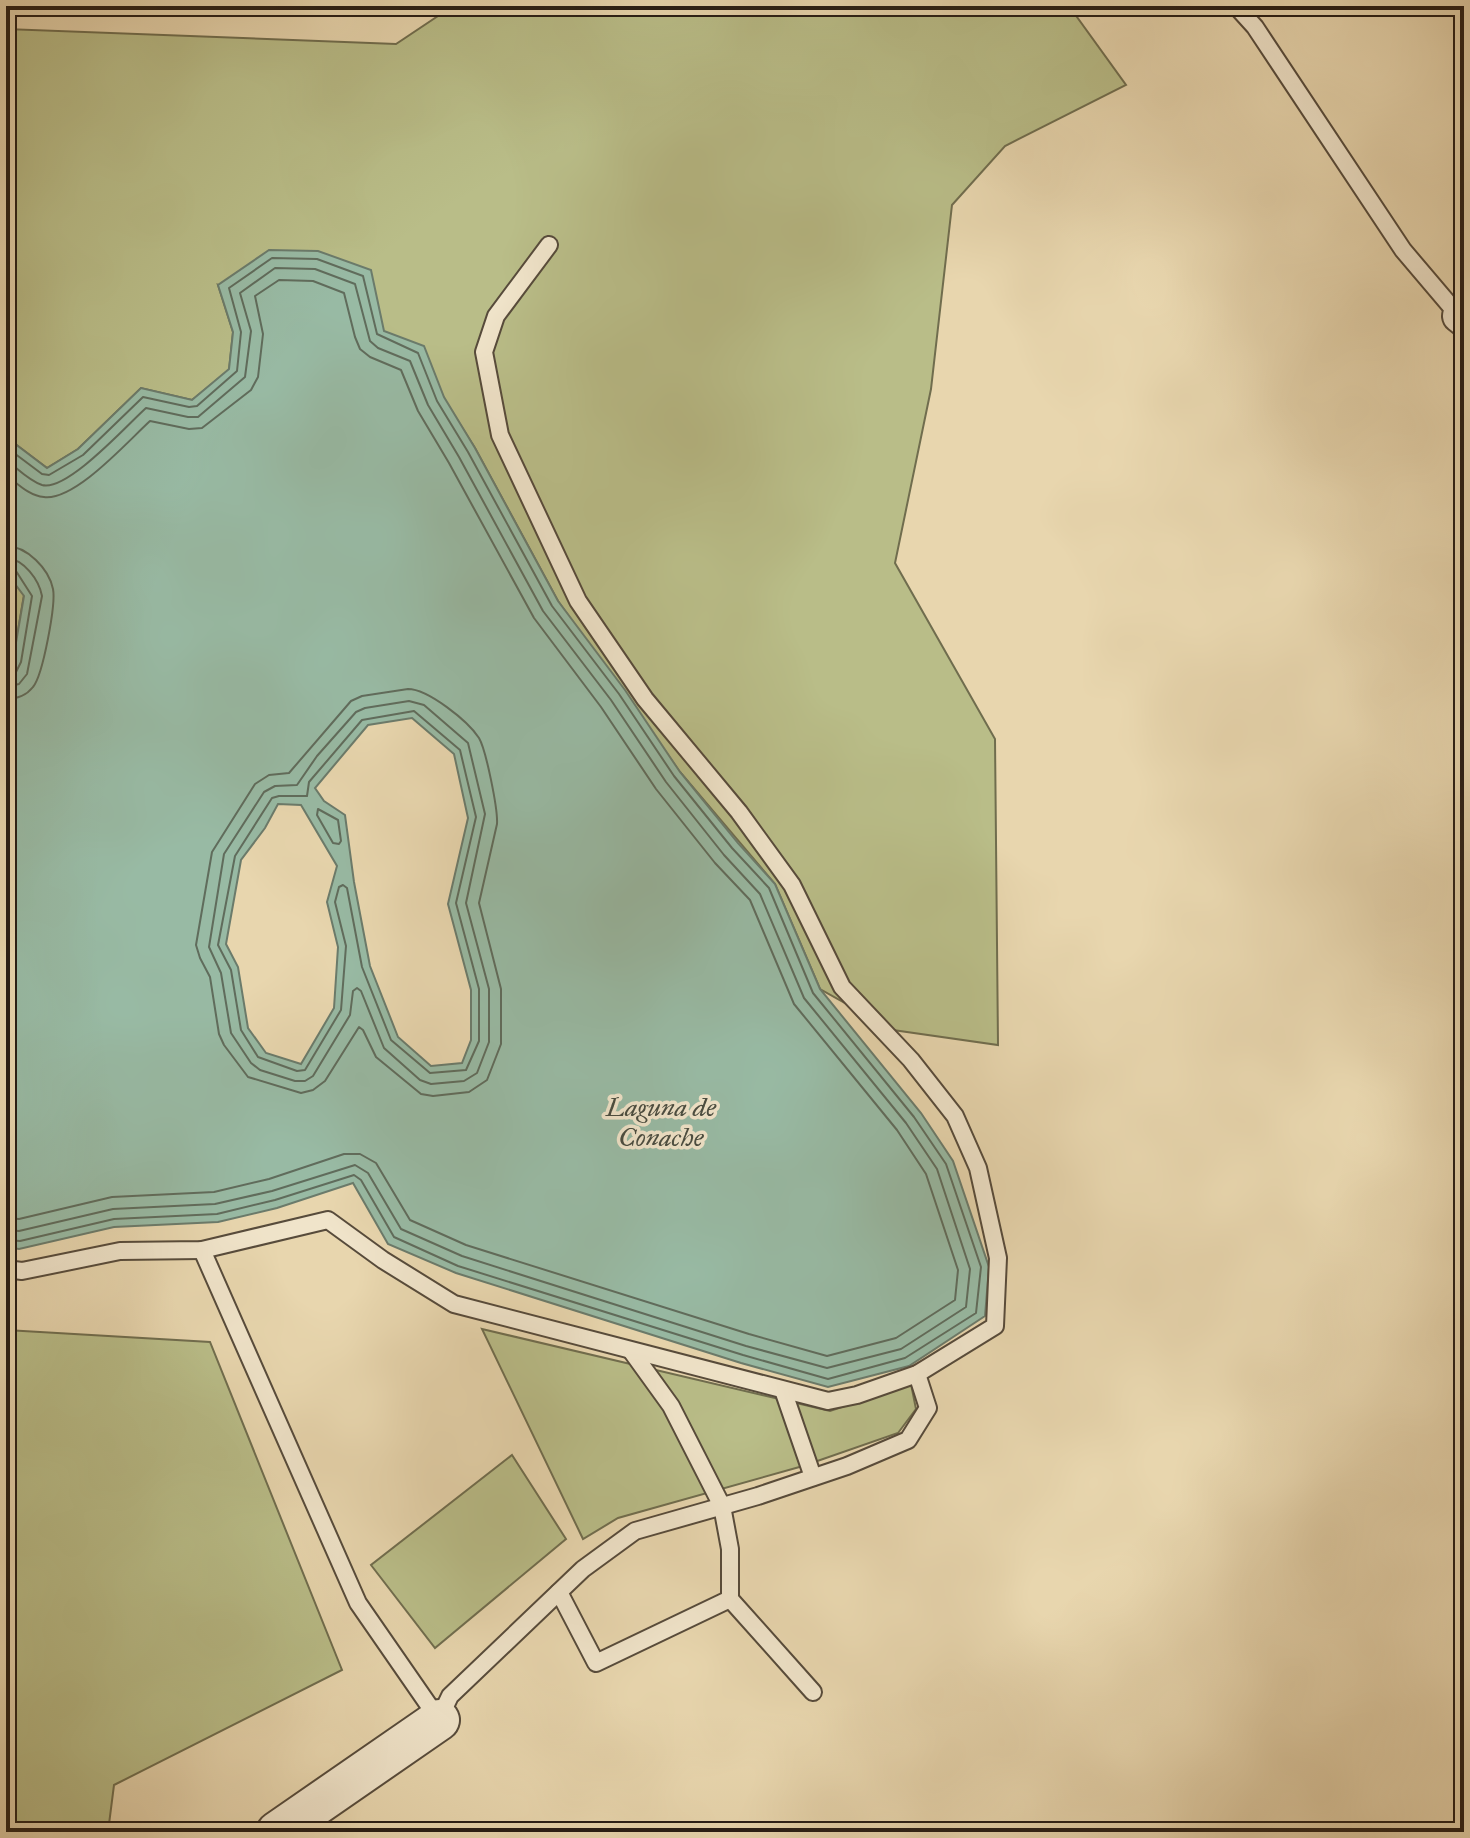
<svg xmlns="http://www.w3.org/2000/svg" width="1470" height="1838" font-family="'IM FELL Great Primer',serif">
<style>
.green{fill:#b9bd88;stroke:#706d4e;stroke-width:2}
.water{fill:#98baa4;stroke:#6b7b6b;stroke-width:2;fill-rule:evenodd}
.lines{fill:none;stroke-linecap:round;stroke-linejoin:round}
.shore{stroke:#606c5c;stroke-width:2}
.service-casing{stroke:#574b3b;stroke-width:20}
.minor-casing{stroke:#574b3b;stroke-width:36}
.tertiary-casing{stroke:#574b3b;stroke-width:44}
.service{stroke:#f0e4ca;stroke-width:16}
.minor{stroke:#f0e4ca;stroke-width:32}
.tertiary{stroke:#f0e4ca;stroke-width:40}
.labels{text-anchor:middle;stroke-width:7;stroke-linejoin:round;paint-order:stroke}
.water-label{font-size:26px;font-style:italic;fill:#494c40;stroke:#f0e4ca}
</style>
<rect width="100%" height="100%" fill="#e8d6ae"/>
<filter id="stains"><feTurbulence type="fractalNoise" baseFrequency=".0025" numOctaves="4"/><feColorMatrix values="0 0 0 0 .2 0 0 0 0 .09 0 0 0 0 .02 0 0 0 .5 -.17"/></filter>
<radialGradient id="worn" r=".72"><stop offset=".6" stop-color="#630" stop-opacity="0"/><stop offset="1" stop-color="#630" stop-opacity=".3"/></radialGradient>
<!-- green -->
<g class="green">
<path d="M453 6H1069L1126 85 1005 146 952 205 931 389 895 563 995 739 998 1045 893 1030 820 989 775 884 680 772 558 601 475 448 444 399 218 285 233 332 229 370 192 400 141 388 78 449 47 468 6 437V29L396 44Z"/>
<path d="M6 572 24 595 13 660 6 678Z"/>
<path d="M482 1329 830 1411 911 1384 916 1409 898 1433 803 1466 618 1518 583 1539Z"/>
<path d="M6 1330 210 1342 342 1670 114 1785 108 1832H6Z"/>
<path d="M512 1455 566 1539 435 1648 371 1565Z"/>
</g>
<!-- water -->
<path class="water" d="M269 250 318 251 371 270 384 331 424 346 444 397 475 448 558 601 625 690 680 772 738 843 775 884 820 989 921 1113 953 1161 989 1267 985 1316 909 1366 828 1387 741 1363 456 1273 388 1244 353 1183 277 1208 218 1222 114 1227 19 1249 6 1247V678L13 660 24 596 6 572V437L47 468 78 449 141 388 192 400 229 369 233 332 218 285ZM412 718 454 754 468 818 448 904 471 990V1040L462 1063 431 1066 398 1037 370 966 354 882 345 815 324 801 315 788 368 725ZM278 804 301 805 337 866 327 902 338 947 334 1008 301 1064 266 1053 248 1028 238 967 226 944 241 860 265 828Z"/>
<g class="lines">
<!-- shore -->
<g class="shore">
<path d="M6 447 42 474 49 475 83 455 143 397 189 407 197 406 237 371 241 332 229 288 272 258 317 259 363 276 377 334 418 353 437 401 468 452 552 606 619 694 674 776 732 848 769 888 813 993 914 1117 946 1164 981 1267 976 1313 905 1358 828 1379 743 1355 458 1266 394 1237 361 1180 354 1175 275 1200 217 1214 114 1219 20 1241 6 1240"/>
<path d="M6 460C16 467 29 481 42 485 67 492 127 425 146 408L188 417H198L245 377 251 331 240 293 275 268 315 269 355 284 370 341 378 348 410 361 428 405 459 457 543 611 611 700 666 782 724 855 760 894 804 998 906 1123 937 1169 970 1269 966 1307 901 1349 827 1368 746 1346 462 1256 401 1229 368 1173 355 1165 272 1191 215 1204 113 1209 19 1231 6 1230"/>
<path d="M6 475C17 483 29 496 44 497 75 501 127 442 150 421L189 429 202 428 251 390 258 377 263 334 255 296 279 280 313 281 344 293 355 337 360 349 370 357 401 370 418 411 449 463 534 618 601 707 656 789 715 863 750 900 794 1004 897 1130 926 1174 958 1270 955 1300 896 1338 827 1356 749 1334 466 1245 410 1220 376 1163 360 1154H344L269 1179 214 1192 112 1197 19 1219 6 1218"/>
<path d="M6 546C27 546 49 569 53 589 56 604 43 675 33 687 26 696 17 699 6 699"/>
<path d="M6 558C24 559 39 580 42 596L27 674 19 684 6 687"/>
<path d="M6 568 16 571 32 596 21 662 15 674 6 677"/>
<path d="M408 689C428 689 468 721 479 738 486 750 498 809 497 824L479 903 501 989V1044L487 1080 469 1092 433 1096 421 1094 376 1057 363 1030 359 1027 325 1081 313 1090 301 1093 248 1077 224 1045 219 1034 210 977 200 958 196 945 212 852 255 784 269 775 289 773 351 701 362 696Z"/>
<path d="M409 701 424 705 468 743 485 814 466 903 489 989V1042L477 1073 464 1081 431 1084 420 1080 384 1048 361 991 357 988 353 991 350 1015 313 1076 305 1081H295L260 1070 251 1063 231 1033 221 973 209 947 224 854 264 792 275 786 297 785 317 756 356 712 365 708Z"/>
<path d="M414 711 460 750 476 817 456 903 479 989V1041L466 1070 430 1073 391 1040 362 967 347 888 343 885 339 887 335 902 346 946 341 1010 305 1070 297 1071 258 1057 241 1030 231 970 218 945 235 856 272 798 279 796H307L309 782 362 720Z"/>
<path d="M318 809 338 820 341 841 339 844 333 843 317 815Z"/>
</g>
<defs>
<g id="service">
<path d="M1236 6 1255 27 1403 250 1459 316"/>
<path d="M202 1250 358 1603 439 1720"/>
<path d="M6 1269 22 1271 120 1251 202 1250 328 1220 383 1260 454 1304 828 1401 857 1395 917 1374 995 1326 998 1258 978 1168 955 1116 911 1060 842 987 792 885 739 812 645 699 578 601 500 435 484 352 496 316 549 245"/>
<path d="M632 1352 671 1406 722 1506 730 1549V1599L813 1692"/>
<path d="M783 1390 813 1477"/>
<path d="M559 1592 596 1663 730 1599"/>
<path d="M439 1719 450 1696 583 1569 635 1531 758 1496 847 1466 908 1440 928 1408 917 1374"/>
</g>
<path id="minor" d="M1459 316 1464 320"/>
<path id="tertiary" d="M277 1832 439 1720"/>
</defs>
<!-- service casing -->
<use href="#service" class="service-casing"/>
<!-- minor casing -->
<use href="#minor" class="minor-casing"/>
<!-- tertiary casing -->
<use href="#tertiary" class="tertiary-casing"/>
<!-- service -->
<use href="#service" class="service"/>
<!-- minor -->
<use href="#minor" class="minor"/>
<!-- tertiary -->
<use href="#tertiary" class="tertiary"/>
</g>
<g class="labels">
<!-- water labels -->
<g class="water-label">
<text x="661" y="1116">Laguna de<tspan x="661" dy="30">Conache</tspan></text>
</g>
</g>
<!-- margin -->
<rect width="1470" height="1838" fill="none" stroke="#e8d6ae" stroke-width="32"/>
<rect x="8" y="8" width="1454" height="1822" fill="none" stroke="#271d15" stroke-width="4"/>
<rect x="16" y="16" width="1438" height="1806" fill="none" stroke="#271d15" stroke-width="2"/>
<rect width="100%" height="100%" filter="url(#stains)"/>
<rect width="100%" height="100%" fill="url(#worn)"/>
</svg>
